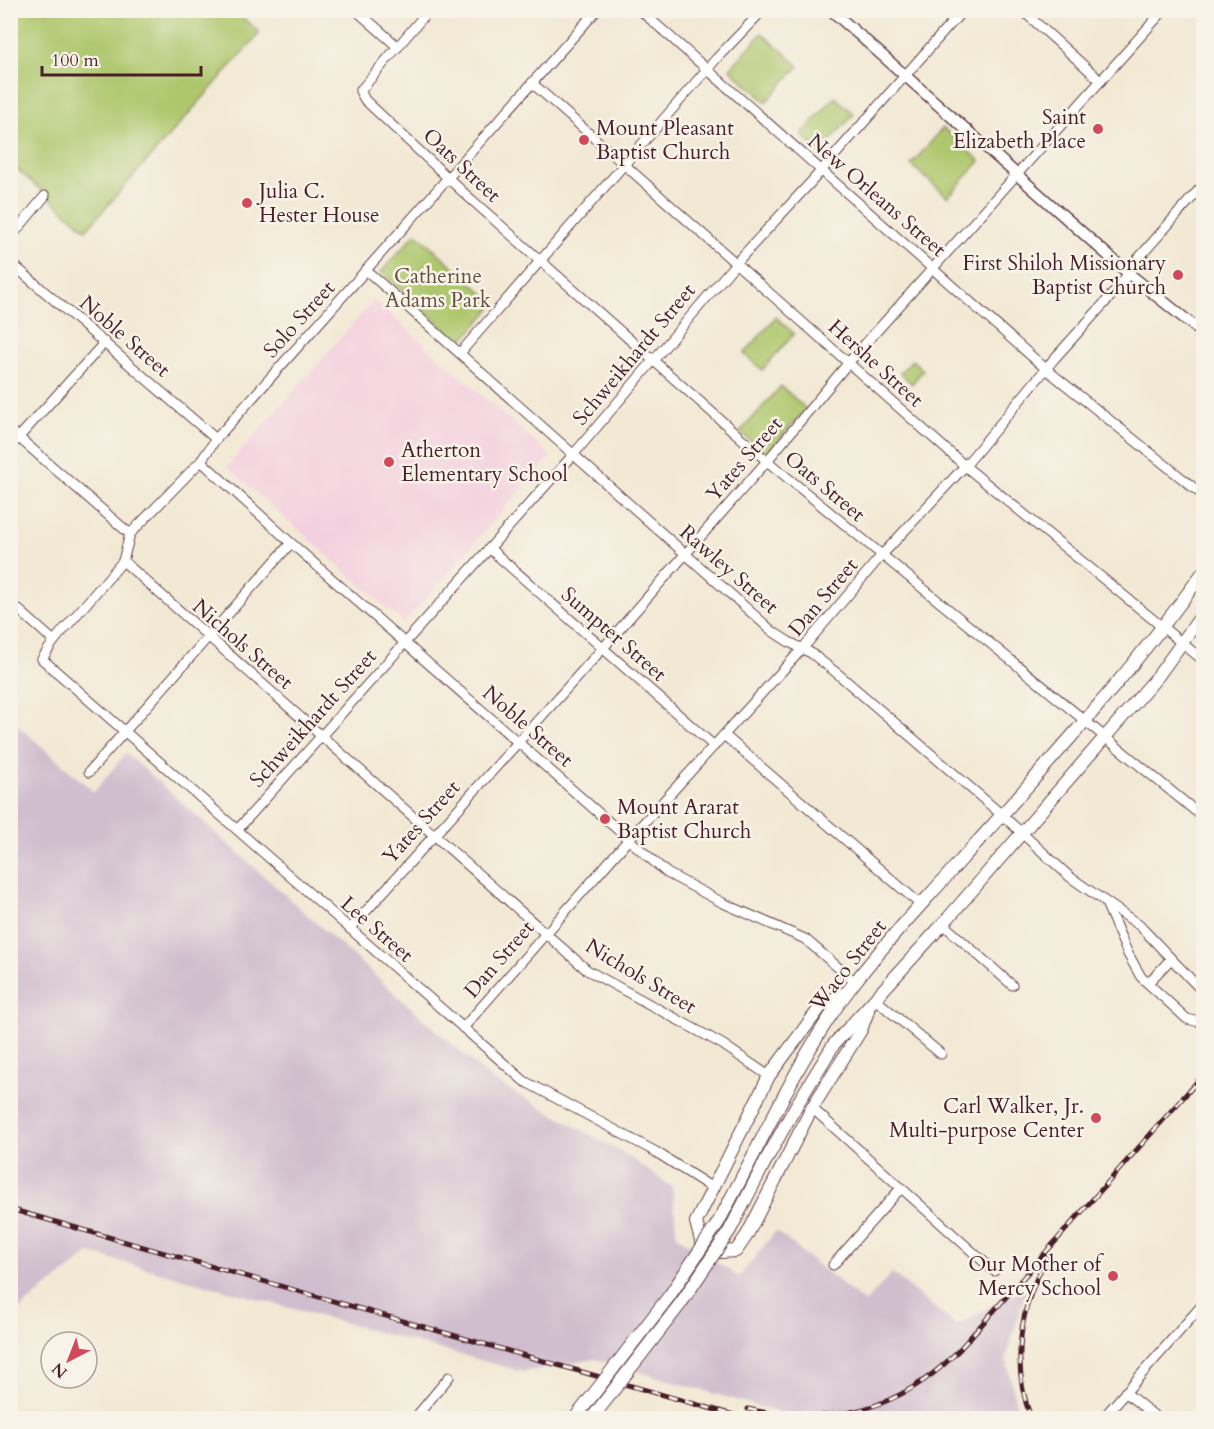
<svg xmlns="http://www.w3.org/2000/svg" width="1214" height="1429" font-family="Cardo,serif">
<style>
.built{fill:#f4cfde}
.industrial{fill:#d0bdce}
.green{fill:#aec76d;stroke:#7c734c;stroke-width:1.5}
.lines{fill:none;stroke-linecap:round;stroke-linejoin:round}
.minor-casing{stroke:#633d44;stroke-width:11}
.tertiary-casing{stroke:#633d44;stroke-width:13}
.secondary-casing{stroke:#633d44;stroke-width:14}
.minor{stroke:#fff;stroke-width:9}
.tertiary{stroke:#fff;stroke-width:10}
.secondary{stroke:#fff;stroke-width:12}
.rail-casing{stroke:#4a1f2b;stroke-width:5}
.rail{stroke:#f7f3e8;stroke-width:3;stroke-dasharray:9;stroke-linecap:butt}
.secondary-bridge-casing{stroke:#633d44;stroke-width:14;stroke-linecap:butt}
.secondary-bridge{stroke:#fff;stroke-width:12}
.poi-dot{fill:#d1495b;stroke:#f7f3e8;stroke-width:2}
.labels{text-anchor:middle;stroke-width:5;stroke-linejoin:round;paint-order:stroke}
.poi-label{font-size:21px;fill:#4a1f2b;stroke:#f7f3e8;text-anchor:end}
.street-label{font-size:21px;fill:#4a1f2b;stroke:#f7f3e8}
.park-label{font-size:21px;fill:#68513f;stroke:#f7f3e8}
</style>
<rect width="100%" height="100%" fill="#f7f3e8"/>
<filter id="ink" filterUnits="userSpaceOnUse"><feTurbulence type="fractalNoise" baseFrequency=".0167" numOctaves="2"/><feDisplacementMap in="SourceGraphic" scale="12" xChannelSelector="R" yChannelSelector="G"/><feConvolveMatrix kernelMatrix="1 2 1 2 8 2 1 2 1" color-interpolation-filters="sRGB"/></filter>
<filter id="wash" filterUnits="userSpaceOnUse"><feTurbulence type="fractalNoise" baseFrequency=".008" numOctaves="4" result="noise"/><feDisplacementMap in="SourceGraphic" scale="24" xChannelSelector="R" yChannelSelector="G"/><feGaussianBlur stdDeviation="1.35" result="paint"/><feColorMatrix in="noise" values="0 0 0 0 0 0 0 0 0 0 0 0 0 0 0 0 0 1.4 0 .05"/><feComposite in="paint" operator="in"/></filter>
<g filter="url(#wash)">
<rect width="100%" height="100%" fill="#f2e9d4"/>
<!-- built -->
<path class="built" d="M374 300 551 456 404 623 227 467Z"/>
<!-- industrial -->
<path class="industrial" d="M11 720 94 792 126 753 492 1080 628 1156 672 1187 677 1236 739 1277 776 1231 865 1303 892 1273 956 1326 1027 1286 1006 1358 1019 1418H798L595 1359 523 1372 90 1253 11 1316Z"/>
<!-- green -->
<g class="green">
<path d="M11 11H235L260 33 86 230 11 164Z"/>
<path d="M762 33 799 66 766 102 730 69Z"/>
<path d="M835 97 854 114 820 152 801 135Z"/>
<path d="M943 128 980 161 948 197 911 165Z"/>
<path d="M416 233 495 304 460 343 381 272Z"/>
<path d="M776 317 794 334 762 370 744 354Z"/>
<path d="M912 360 923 370 912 384 900 373Z"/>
<path d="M781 386 806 409 768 452H763L740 432Z"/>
</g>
</g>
<g filter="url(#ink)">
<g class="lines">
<defs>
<g id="minor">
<path d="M356 10 398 47"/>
<path d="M429 10 360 91 365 100 464 193 767 461 1204 818"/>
<path d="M597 10 216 439 201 461 130 534 123 561 54 641 42 659 524 1081 656 1152 714 1189"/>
<path d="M640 10 1046 369 1204 496"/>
<path d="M1022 10 1101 81"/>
<path d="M532 83 965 466 1204 661"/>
<path d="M10 238 45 196"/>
<path d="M10 262 216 439"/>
<path d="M367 271 772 631 789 642 811 653 838 674 1002 815 1070 877 1139 925 1204 993"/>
<path d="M460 353 716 59 763 10"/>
<path d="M10 430 130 534"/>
<path d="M10 447 105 342"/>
<path d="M201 461 291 543 667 873 723 903 805 939 855 982"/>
<path d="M490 549 714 746"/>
<path d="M123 561 587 970 722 1044 769 1076"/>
<path d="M10 602 54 641"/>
<path d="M724 735 921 905"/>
<path d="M89 772 291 543"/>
<path d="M238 829 573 455 736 263 812 181 963 10"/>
<path d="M1106 903 1128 954 1141 977 1187 1019 1200 1022 1204 1019"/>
<path d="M943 924 1012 985"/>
<path d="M350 929 603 648 767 461 849 362 1164 10"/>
<path d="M1148 983 1171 959"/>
<path d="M875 999 941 1054"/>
<path d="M463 1028 629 839 803 648 881 556 965 466 1054 359 1119 287 1137 260 1204 184"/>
<path d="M812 1108 994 1271"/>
<path d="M833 1265 901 1188"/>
<path d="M1125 1392 1157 1418"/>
<path d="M415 1418 449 1377"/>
<path d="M1103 1418 1204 1303"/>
</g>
<path id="tertiary" d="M831 10 1128 273 1204 334"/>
<g id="secondary">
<path d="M845 993 822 1005 769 1076 696 1222 701 1241 721 1252 736 1251 747 1235 812 1108 861 1030 868 1011"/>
<path d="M754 1154C784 1095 814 1034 855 982 888 939 926 900 962 859 1046 766 1131 673 1204 571"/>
<path d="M766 1160 796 1106 834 1044 943 924 1158 676 1204 612"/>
</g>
</defs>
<!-- minor casing -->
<use href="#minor" class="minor-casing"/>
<!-- tertiary casing -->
<use href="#tertiary" class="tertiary-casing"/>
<!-- secondary casing -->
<use href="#secondary" class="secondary-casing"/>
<!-- minor -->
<use href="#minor" class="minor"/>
<!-- tertiary -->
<use href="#tertiary" class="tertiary"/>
<!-- secondary -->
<use href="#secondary" class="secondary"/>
<defs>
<g id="rail">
<path d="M10 1209 744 1418"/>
<path d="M748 1409C830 1428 900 1411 959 1350L1204 1074"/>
<path d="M1031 1418C1011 1365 1019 1307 1047 1258"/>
</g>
</defs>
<!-- rail casing -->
<use href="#rail" class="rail-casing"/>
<!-- rail -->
<use href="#rail" class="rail"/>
<defs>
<g id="secondary-bridge">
<path d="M575 1418 670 1295 718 1223 754 1154"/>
<path d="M592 1418 681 1303 730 1230 766 1160"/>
</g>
</defs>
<!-- secondary-bridge casing -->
<use href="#secondary-bridge" class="secondary-bridge-casing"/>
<!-- secondary-bridge -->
<use href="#secondary-bridge" class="secondary-bridge"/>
</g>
</g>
<!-- markers -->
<g class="poi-dot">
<circle cx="1098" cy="129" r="6"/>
<circle cx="584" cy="140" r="6"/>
<circle cx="247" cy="203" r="6"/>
<circle cx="1178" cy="275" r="6"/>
<circle cx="389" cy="462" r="6"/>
<circle cx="605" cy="819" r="6"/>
<circle cx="1096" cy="1118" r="6"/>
<circle cx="1113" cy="1276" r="6"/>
</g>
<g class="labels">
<!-- poi labels -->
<g class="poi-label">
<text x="1086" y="124">Saint<tspan x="1086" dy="24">Elizabeth Place</tspan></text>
<text x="596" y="135" text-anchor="start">Mount Pleasant<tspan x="596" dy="24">Baptist Church</tspan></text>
<text x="259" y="198" text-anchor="start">Julia C.<tspan x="259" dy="24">Hester House</tspan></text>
<text x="1166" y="270">First Shiloh Missionary<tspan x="1166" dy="24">Baptist Church</tspan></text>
<text x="401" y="457" text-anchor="start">Atherton<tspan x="401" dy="24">Elementary School</tspan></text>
<text x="617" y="814" text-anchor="start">Mount Ararat<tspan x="617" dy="24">Baptist Church</tspan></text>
<text x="1084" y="1113">Carl Walker, Jr.<tspan x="1084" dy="24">Multi-purpose Center</tspan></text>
<text x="1101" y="1271">Our Mother of<tspan x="1101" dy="24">Mercy School</tspan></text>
</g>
<!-- street labels -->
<g class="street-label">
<text transform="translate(462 165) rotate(43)" y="7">Oats Street</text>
<text transform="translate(877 195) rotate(41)" y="7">New Orleans Street</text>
<text transform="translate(299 319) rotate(-48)" y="7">Solo Street</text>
<text transform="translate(125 336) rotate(41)" y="7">Noble Street</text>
<text transform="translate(634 354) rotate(-50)" y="7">Schweikhardt Street</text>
<text transform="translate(876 363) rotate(42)" y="7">Hershe Street</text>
<text transform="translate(744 459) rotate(-49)" y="7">Yates Street</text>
<text transform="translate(825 486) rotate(40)" y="7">Oats Street</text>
<text transform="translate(729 569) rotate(41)" y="7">Rawley Street</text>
<text transform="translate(823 597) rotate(-50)" y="7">Dan Street</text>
<text transform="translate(614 634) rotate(41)" y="7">Sumpter Street</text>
<text transform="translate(243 644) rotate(41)" y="7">Nichols Street</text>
<text transform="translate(313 718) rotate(-48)" y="7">Schweikhardt Street</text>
<text transform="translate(528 726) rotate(41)" y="7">Noble Street</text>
<text transform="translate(421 822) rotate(-48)" y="7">Yates Street</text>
<text transform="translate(377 929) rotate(41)" y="7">Lee Street</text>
<text transform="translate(499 959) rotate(-49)" y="7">Dan Street</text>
<text transform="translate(848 965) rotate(-52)" y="7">Waco Street</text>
<text transform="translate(641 976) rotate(31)" y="7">Nichols Street</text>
</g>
<!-- park labels -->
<g class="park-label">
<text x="438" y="283">Catherine<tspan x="438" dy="24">Adams Park</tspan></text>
</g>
</g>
<!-- margin -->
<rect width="1214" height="1429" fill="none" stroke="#f7f3e8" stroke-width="36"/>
<!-- north arrow -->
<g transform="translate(69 1360) rotate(222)"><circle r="28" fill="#f7f3e8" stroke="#b29e9c" stroke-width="1.5"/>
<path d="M0-4.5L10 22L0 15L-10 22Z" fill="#d1495b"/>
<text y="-9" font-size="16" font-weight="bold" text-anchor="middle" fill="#4a1f2b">N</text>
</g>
<!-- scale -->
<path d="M42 66v9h159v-9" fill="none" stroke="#4a1f2b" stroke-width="3"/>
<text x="51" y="66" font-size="18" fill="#4a1f2b" stroke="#f7f3e8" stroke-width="4.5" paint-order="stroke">100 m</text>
</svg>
